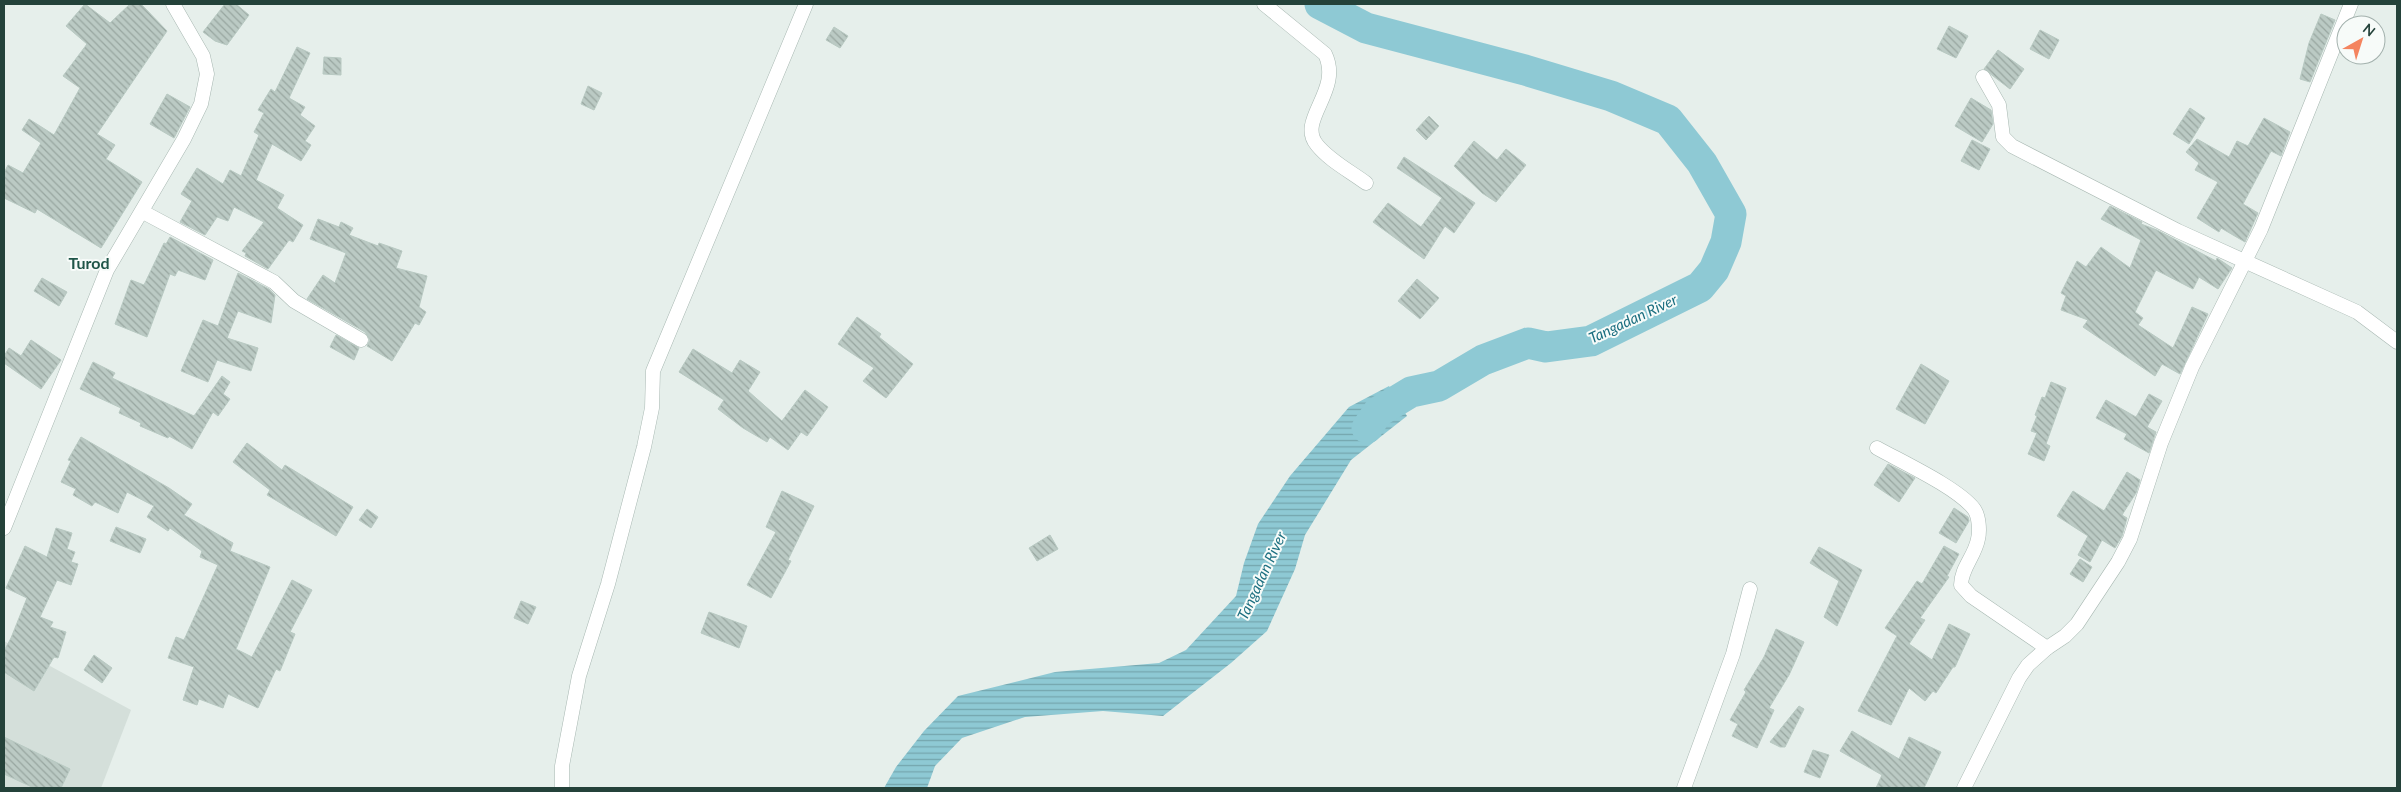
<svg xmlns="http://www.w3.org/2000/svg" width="2401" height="792" font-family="Lato,sans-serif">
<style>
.built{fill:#d4dfda}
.water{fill:url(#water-rules)}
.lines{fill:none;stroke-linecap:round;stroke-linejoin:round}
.river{stroke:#8ec9d4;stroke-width:31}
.building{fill:url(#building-back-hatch);stroke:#b8c9c2}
.street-casing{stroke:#a8b8b2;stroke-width:15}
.street{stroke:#fff;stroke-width:14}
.labels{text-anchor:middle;stroke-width:4;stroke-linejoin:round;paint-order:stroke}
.water-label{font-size:15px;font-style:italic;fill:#1c6f80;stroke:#f7fbf9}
.quarter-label{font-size:16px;font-weight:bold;fill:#1f5548;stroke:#f7fbf9}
</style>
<defs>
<pattern id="water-rules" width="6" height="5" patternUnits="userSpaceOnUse" patternTransform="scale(1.25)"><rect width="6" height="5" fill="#8ec9d4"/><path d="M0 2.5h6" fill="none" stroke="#74a5ad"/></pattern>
<pattern id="building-back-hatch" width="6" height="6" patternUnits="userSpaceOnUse" patternTransform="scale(1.25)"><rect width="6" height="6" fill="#bbcac4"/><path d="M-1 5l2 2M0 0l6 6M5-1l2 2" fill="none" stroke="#98a6a0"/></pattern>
</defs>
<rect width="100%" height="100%" fill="#e6efeb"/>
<!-- built -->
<path class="built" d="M4 641 131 710 101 788H4Z"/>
<!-- water -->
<path class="water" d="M1389 386 1407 416 1351 460 1305 535 1295 569 1267 631 1231 663 1163 716 1103 711 1025 717 962 738 935 766 927 788H884L896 767 924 731 958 696 1055 672 1159 663 1186 650 1236 596 1244 563 1258 524 1290 476 1349 407Z"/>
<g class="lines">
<!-- river -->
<path class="river" d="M1320 4 1366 28 1525 70 1611 96 1668 120 1702 163 1731 214 1726 242 1714 270 1700 287 1591 341 1546 347 1528 343 1483 360 1439 386 1411 392 1378 412 1367 428"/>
</g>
<!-- building -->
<g class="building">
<path d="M85 4 110 23 130 4H141L167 31 97 134 115 145 106 159 142 182 101 248 37 209 35 213 4 198V173L8 165 23 173 41 143 22 130 29 119 54 135 80 88 63 76 87 44 66 26Z"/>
<path d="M225 4H236L249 15 227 45 215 41 203 32Z"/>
<path d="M2321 14 2335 20 2310 82 2300 79 2309 43Z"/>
<path d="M1949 26 1968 36 1956 58 1937 49Z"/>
<path d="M834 27 848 36 840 48 826 40Z"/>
<path d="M2040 30 2059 40 2049 59 2030 49Z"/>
<path d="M297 47 310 53 289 98 305 107 300 115 315 126 305 141 311 145 301 161 272 144 256 180 284 195 277 208 303 225 293 242 289 240 268 269 245 256 246 253 242 251 264 222 234 207 228 221 217 217 205 235 180 222 192 201 181 194 197 168 223 184 230 170 241 176 259 135 254 132 264 113 258 110 271 89 275 92Z"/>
<path d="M1998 50 2024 69 2010 89 1984 69Z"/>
<path d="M324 57 341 58V75L323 74Z"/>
<path d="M588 86 602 93 594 110 581 104Z"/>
<path d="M167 94 190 107 174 138 150 124Z"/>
<path d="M1971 98 1991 110 1993 124 1982 142 1955 126Z"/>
<path d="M2190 108 2205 118 2189 144 2173 134Z"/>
<path d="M1429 116 1439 126 1426 140 1416 130Z"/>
<path d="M2264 118 2290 132 2281 156 2271 151 2243 204 2258 213 2245 242 2221 228 2219 232 2197 218 2218 182 2195 170 2199 163 2186 152 2197 139 2229 157 2237 141 2248 146Z"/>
<path d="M1972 140 1990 149 1979 170 1961 161Z"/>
<path d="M1474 141 1497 160 1506 149 1526 165 1496 202 1482 193 1454 166Z"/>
<path d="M1404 157 1475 203 1454 233 1445 226 1424 259 1373 222 1388 203 1421 227 1442 198 1397 168Z"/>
<path d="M2110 206 2142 222 2141 224 2157 230 2216 261 2217 258 2232 268 2218 289 2199 277 2193 289 2156 270 2135 312 2143 318 2138 325 2173 348 2192 307 2208 314 2180 374 2162 364 2155 376 2083 327 2088 320 2061 310 2066 296 2061 293 2077 261 2086 267 2101 247 2130 268 2141 240 2101 219Z"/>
<path d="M318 219 339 227 341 222 353 228 349 235 378 246 379 243 402 251 396 268 427 276 419 307 426 312 419 325 415 323 392 361 367 346 370 340 365 332 307 299 323 275 335 283 346 253 310 239Z"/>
<path d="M170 237 213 260 205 280 178 270 175 276 170 274 147 337 115 324 131 280 144 285 164 243 166 244Z"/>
<path d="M238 273 269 289 275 295 271 323 238 311 227 338 258 348 251 371 217 360 208 382 181 371 203 320 218 326Z"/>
<path d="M42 278 67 292 59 306 34 291Z"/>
<path d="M1417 279 1439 298 1420 319 1398 301Z"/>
<path d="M857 317 881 334 879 337 913 364 886 398 863 381 874 368 838 344Z"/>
<path d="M336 335 359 348 354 360 330 347Z"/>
<path d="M31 340 61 360 41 389 4 363V356L9 348 21 356Z"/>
<path d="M693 349 732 373 740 360 760 372 748 391 782 421 805 390 828 407 807 436 801 432 788 450 770 437 767 442 743 428 718 409 724 400 679 372Z"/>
<path d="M93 362 115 373 112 378 194 416 222 376 230 382 223 394 230 399 218 416 213 412 192 449 169 436 168 438 140 426 141 423 119 413 121 408 80 389Z"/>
<path d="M1921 364 1949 381 1925 424 1896 409Z"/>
<path d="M2051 382 2066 388 2046 444 2050 446 2044 461 2028 454 2037 433 2031 431 2037 416 2035 415 2042 397 2045 398Z"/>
<path d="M2149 394 2162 401 2147 427 2156 432 2149 453 2124 439 2127 434 2096 418 2106 400 2136 417Z"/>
<path d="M81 437 169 488 192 504 184 515 233 543 230 551 270 567 236 649 252 657 292 580 312 590 290 632 295 634 280 671 276 669 258 708 228 694 223 708 199 699 197 705 183 700 194 667 168 658 176 637 184 640 218 565 200 557 202 551 170 528 168 531 147 517 154 506 127 492 118 513 95 502 92 506 73 495 76 489 61 482 71 461 68 460Z"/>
<path d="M247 443 282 470 285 465 353 507 336 536 267 495 270 490 233 462Z"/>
<path d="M1888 464 1915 478 1899 502 1874 485Z"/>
<path d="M2127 472 2140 480 2136 493 2122 515 2127 518 2122 536 2115 548 2102 540 2090 562 2078 555 2088 536 2057 516 2073 491 2104 511Z"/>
<path d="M782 491 814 506 788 560 791 561 771 598 747 585 776 532 766 527Z"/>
<path d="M1954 508 1968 517 1969 521 1956 543 1939 533Z"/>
<path d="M367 509 378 517 371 528 359 520Z"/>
<path d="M116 527 146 539 140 553 110 541Z"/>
<path d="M56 528 72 533 67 549 75 552 71 562 78 564 71 585 57 580 40 617 53 622 50 627 66 632 58 658 54 657 34 691 4 672V651L11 638 27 598 6 588 25 546 47 557Z"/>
<path d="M1050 535 1058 549 1037 561 1029 548Z"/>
<path d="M1944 546 1959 554 1947 576 1949 577 1920 618 1925 620 1909 644 1932 660 1949 624 1970 634 1955 667H1953L1936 693 1933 691 1925 701 1909 688 1891 725 1858 711 1897 636 1885 628 1917 581 1922 584Z"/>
<path d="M1819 547 1862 570 1837 626 1824 617 1839 581 1810 563Z"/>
<path d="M2080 559 2092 567 2083 582 2070 574Z"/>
<path d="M521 601 536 607 528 624 514 618Z"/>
<path d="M709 612 747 626 739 648 701 633Z"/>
<path d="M1776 629 1804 642 1789 675 1769 708 1774 710 1757 748 1732 736 1738 724 1730 720 1746 692 1744 690 1764 657Z"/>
<path d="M94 655 112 668 102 683 84 670Z"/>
<path d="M1799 706 1804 709 1785 747H1780L1770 742Z"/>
<path d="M1852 731 1899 759 1909 737 1941 752 1924 788H1876L1882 775 1840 751Z"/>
<path d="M4 737 70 769 61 788H34L4 774Z"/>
<path d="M1813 750 1829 755 1820 778 1804 772Z"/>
</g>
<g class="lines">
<defs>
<g id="street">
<path d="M1264 4 1325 54C1343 91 1296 120 1317 145 1330 161 1350 171 1366 183"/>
<path d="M1983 77 1999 105 2003 137 2012 146 2178 231 2357 312 2397 342"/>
<path d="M143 212 274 282 294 301 361 340"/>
<path d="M1877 448C1902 462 1958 488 1974 509 1979 516 1980 531 1978 539 1975 556 1961 568 1961 585L1971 596 2047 648 2065 636 2077 624 2118 562 2130 539 2161 443 2192 367 2261 229 2351 4"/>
<path d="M4 528 107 270 184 139 201 104 207 74 203 56 173 4"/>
<path d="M562 788V766L579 676 608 584 644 447 652 408 653 371 806 4"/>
<path d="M1684 788 1733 654 1750 589"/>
<path d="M1964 788 2019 678 2028 665 2047 648"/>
</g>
</defs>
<!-- street casing -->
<use href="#street" class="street-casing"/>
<!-- street -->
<use href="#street" class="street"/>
</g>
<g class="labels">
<!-- water labels -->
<g class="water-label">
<text transform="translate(1633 319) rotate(-25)" y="5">Tangadan River</text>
<text transform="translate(1262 576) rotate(-65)" y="5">Tangadan River</text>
</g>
<!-- quarter labels -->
<g class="quarter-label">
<text x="89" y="269">Turod</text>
</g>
</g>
<!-- border -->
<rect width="2401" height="792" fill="none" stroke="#24423a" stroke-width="10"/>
<!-- north arrow -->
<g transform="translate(2361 40) rotate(39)"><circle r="24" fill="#f7fbf9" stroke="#a3b1ad"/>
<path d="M0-4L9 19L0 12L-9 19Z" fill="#f4845f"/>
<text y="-8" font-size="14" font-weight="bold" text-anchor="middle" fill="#24423a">N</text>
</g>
</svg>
